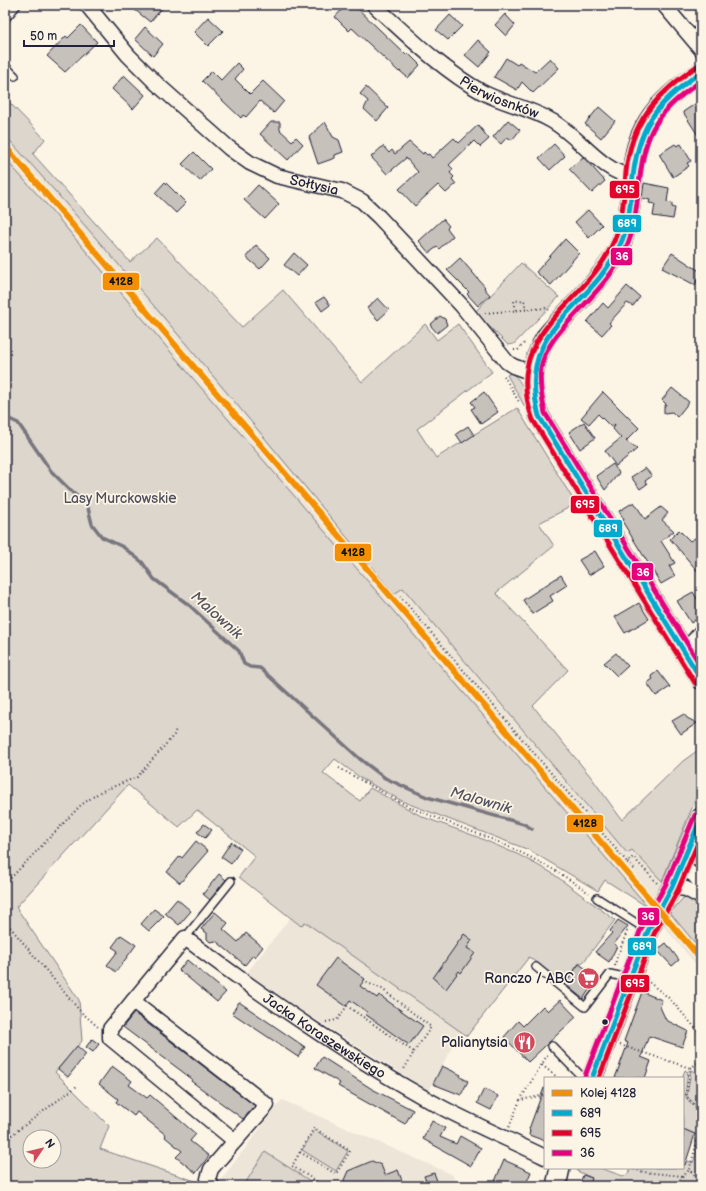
<svg xmlns="http://www.w3.org/2000/svg" width="706" height="1191" font-family="'Balsamiq Sans',sans-serif">
<style>
.built{fill:#ece5d8}
.green{fill:#dcd6cc;stroke:#7f7c84;fill-rule:evenodd}
.lines{fill:none;stroke-linecap:round;stroke-linejoin:round}
.stream{stroke:#78757e;stroke-width:3.5}
.building{fill:#c6c1bb;stroke:#22223b}
.lane-casing{stroke:#22223b;stroke-width:10}
.street-casing{stroke:#22223b;stroke-width:17}
.secondary-casing{stroke:#22223b;stroke-width:22}
.path{stroke:#22223b;stroke-width:2;stroke-dasharray:1 3;stroke-linecap:butt}
.lane{stroke:#fcf5e5;stroke-width:7}
.street{stroke:#fcf5e5;stroke-width:14}
.secondary{stroke:#fcf5e5;stroke-width:19}
.bus-1-casing{stroke:#fcf5e5;stroke-width:8}
.bus-2-casing{stroke:#fcf5e5;stroke-width:8}
.bus-3-casing{stroke:#fcf5e5;stroke-width:8}
.bus-1{stroke:#00a9ce;stroke-width:5}
.bus-2{stroke:#e4002b;stroke-width:5}
.bus-3{stroke:#e5007d;stroke-width:5}
.rail-1-casing{stroke:#fcf5e5;stroke-width:9}
.rail-1{stroke:#f48f03;stroke-width:6}
.bus-dot{fill:#22223b;stroke:#fcf5e5;stroke-width:1.5}
.labels{text-anchor:middle;stroke-width:3.5;stroke-linejoin:round;paint-order:stroke}
.street-label{font-size:14px;fill:#22223b;stroke:#fcf5e5}
.park-label{font-size:14px;fill:#504f5f;stroke:#fcf5e5}
.poi-label{font-size:14px;fill:#22223b;stroke:#fcf5e5;text-anchor:end}
.water-label{font-size:15px;font-style:italic;fill:#545362;stroke:#fcf5e5}
.line-badge{stroke:#fcf5e5;stroke-width:1.5}
.badge-label{font-size:11px;text-anchor:middle;font-weight:bold;fill:#fff}
.pale-badge-label{font-size:11px;text-anchor:middle;font-weight:bold;fill:#111}
</style>
<rect width="100%" height="100%" fill="#fcf5e5"/>
<filter id="ink" filterUnits="userSpaceOnUse"><feTurbulence type="fractalNoise" baseFrequency=".025" numOctaves="2"/><feDisplacementMap in="SourceGraphic" scale="8" xChannelSelector="R" yChannelSelector="G"/><feConvolveMatrix kernelMatrix="1 2 1 2 8 2 1 2 1" color-interpolation-filters="sRGB"/></filter>
<g filter="url(#ink)">
<!-- built -->
<g class="built">
<path d="M5 135 64 200 209 370 394 594 403 588 627 853 632 850 662 881 657 898 701 950V970L191 376 47 205 5 159Z"/>
<path d="M290 918 301 926 305 921 460 1031 429 1091 245 975Z"/>
<path d="M282 1100 453 1175 455 1186H227L220 1181Z"/>
</g>
<!-- green -->
<g class="green">
<path d="M5 98 45 139 33 154 130 262 157 238 242 327 283 290 362 382 425 324 437 340 458 324 492 372 417 429 436 458 517 408 576 504 539 523 554 546 496 593 568 670 533 706 591 777 622 820 683 761 701 748V786L662 881 632 850 627 853 403 588 394 594C266 440 139 284 5 135Z"/>
<path d="M5 159 47 205 191 376 649 908 605 880 598 891 529 850 404 802 362 779 335 759 323 773 360 801 370 788 423 817 475 836 519 855 552 873 615 920 582 964 579 963 564 984 529 957 467 1036 305 922 301 926 239 877 255 856 197 810 179 827 128 785 16 907 79 1000 82 1041 55 1072 109 1126 100 1149 198 1182 203 1186H5ZM30 1137H54V1161H30Z"/>
<path d="M521 263 559 297 514 344 508 345 475 312Z"/>
<path d="M511 373C521 379 529 396 525 407L507 375Z"/>
<path d="M691 895 701 900V950L670 913 683 898Z"/>
<path d="M685 1070 688 1072 685 1096 701 1115V1186H638V1183L615 1186H589L592 1178 577 1171 578 1168H600L623 1176 627 1175 631 1168H683V1159L693 1163 701 1137 683 1129 682 1078Z"/>
<path d="M691 1070 701 1075V1097L698 1105 701 1106V1111L687 1096Z"/>
<path d="M315 1130 348 1151 336 1171 302 1150Z"/>
<path d="M265 1152 318 1186H252L246 1182Z"/>
</g>
<g class="lines">
<!-- stream -->
<path class="stream" d="M5 417 18 423 51 471 73 493 87 504 92 524 102 537 123 547 142 562 154 579 189 605 239 651 244 664 250 667 260 668 360 759 385 778 427 797 524 824 532 829"/>
</g>
<!-- building -->
<g class="building">
<path d="M129 5H165L150 22Z"/>
<path d="M346 5H354L406 55 408 53 420 65 408 78 400 71 399 72 352 28 349 31 335 17Z"/>
<path d="M505 14 515 25 506 36 495 25Z"/>
<path d="M450 15 462 26 448 40 436 30Z"/>
<path d="M208 17 223 31 208 46 194 32Z"/>
<path d="M81 25 97 42 65 72 47 56 66 36 68 38Z"/>
<path d="M145 27 163 44 153 56 135 39Z"/>
<path d="M478 40 491 52 479 67 465 55Z"/>
<path d="M506 58 517 65 519 62 535 72 550 58 559 68 533 93 522 82 517 90 494 77Z"/>
<path d="M237 63 243 69 235 79 250 94 263 81 284 101 274 113 260 101 246 117 243 115 241 118 202 81 212 71 221 80Z"/>
<path d="M124 75 145 95 133 109 112 89Z"/>
<path d="M366 87 388 108 377 121 364 109 368 101 360 94Z"/>
<path d="M701 100V140L683 112Z"/>
<path d="M599 107 615 121 601 138 585 124Z"/>
<path d="M508 120 520 130 512 140 507 137 501 144 493 137Z"/>
<path d="M271 122H280V130L292 141 296 137 303 144 288 160 260 134Z"/>
<path d="M325 122 333 137 339 140 343 152 335 155V158L318 164 309 137Z"/>
<path d="M478 125 489 139 480 147 474 141 449 165 453 169 450 173 454 177 452 179 456 184 446 193 438 185 415 206 399 189 418 172 406 158 387 174 371 157 383 146 389 153 392 150 395 154 409 142 423 154 424 152 427 155 429 154 432 158 454 138 459 143Z"/>
<path d="M554 144 565 156 550 170 539 158Z"/>
<path d="M675 144 677 146 681 144 691 161 687 163 689 166 673 177 659 154Z"/>
<path d="M194 152 211 169 200 181 182 164Z"/>
<path d="M583 157 605 181 592 193 569 169Z"/>
<path d="M165 182 186 203 176 213 155 193Z"/>
<path d="M644 183 669 188 667 202 672 203V207L675 208 673 219 653 216 655 204 649 203 650 200 642 198Z"/>
<path d="M258 185 279 204 265 219 244 200Z"/>
<path d="M588 210 602 225 589 238 575 222Z"/>
<path d="M443 219 449 226 447 228 453 236 439 249 437 247 429 253 419 241Z"/>
<path d="M565 239 579 253 551 285 536 272Z"/>
<path d="M256 245 270 258 260 269 246 257Z"/>
<path d="M294 253 307 265 297 276 284 265Z"/>
<path d="M672 253 701 272 695 285 662 268Z"/>
<path d="M460 258 485 287 484 288 490 295 478 306 467 294 469 292 447 270Z"/>
<path d="M627 286 640 297 633 306 627 303 609 323 611 325 602 335 587 322 603 303 608 308Z"/>
<path d="M324 297 330 305 322 311 316 302Z"/>
<path d="M378 298 389 310 378 320 367 308Z"/>
<path d="M440 316 445 319 447 325 437 333 430 325Z"/>
<path d="M672 388 689 402 677 417 672 412 664 413V407L666 404 662 400Z"/>
<path d="M484 392 498 412 481 424 471 409 475 407 471 402Z"/>
<path d="M603 392 639 428 626 441 637 449 616 466 605 451 621 438 613 429 615 424 611 427 598 414 589 424 581 418Z"/>
<path d="M584 422 595 438 580 449 569 432Z"/>
<path d="M468 426 474 435 462 443 456 434Z"/>
<path d="M613 464 619 473 605 490 596 476Z"/>
<path d="M645 468 652 476 645 481 647 484 640 489 631 477Z"/>
<path d="M634 502 645 519 661 507 668 513 662 520 674 531 661 541 675 563 669 566 675 576 661 584 622 521 624 520 619 511Z"/>
<path d="M679 530 690 541 697 537 701 543V575L670 539Z"/>
<path d="M595 551 604 566 589 575 579 560Z"/>
<path d="M561 575 567 585 550 596 553 601 532 614 523 600Z"/>
<path d="M693 592 701 605V616L691 623 677 601Z"/>
<path d="M639 603 649 619 625 633 615 617Z"/>
<path d="M616 653 628 666 617 676 604 663Z"/>
<path d="M658 671 670 687 656 696 647 683 653 679 651 676Z"/>
<path d="M684 714 687 718 697 723 681 734 672 721Z"/>
<path d="M204 824 212 830 205 838 197 832Z"/>
<path d="M196 841 208 851 180 883 167 872 180 856 182 858Z"/>
<path d="M231 842 241 849 231 864 221 857Z"/>
<path d="M219 874 226 880 210 900 203 894Z"/>
<path d="M177 899 191 911 179 925 165 913Z"/>
<path d="M154 909 164 916 149 931 141 924Z"/>
<path d="M215 912 228 923 223 929 238 942 246 933 263 947 255 957 253 955 245 965 216 941 210 942 207 939V933L201 929Z"/>
<path d="M618 920 628 926 614 944 617 946 609 962 595 952 612 933 610 931Z"/>
<path d="M464 934 472 940 467 948 475 953 461 973 459 971 446 989 433 978Z"/>
<path d="M121 935 136 945 116 972 107 965 118 951 112 947Z"/>
<path d="M666 943 679 960 672 966 657 950Z"/>
<path d="M336 958 365 979 360 986 377 998 379 995 423 1026 409 1045 365 1014 367 1012 350 1000 346 1006 316 985Z"/>
<path d="M187 960 226 992 217 1002 179 970Z"/>
<path d="M579 964 598 977 583 999 565 984Z"/>
<path d="M642 992 662 1000 660 1007 666 1020 688 1031 682 1047 649 1036 641 1057 651 1061 645 1078H615L628 1043 624 1041Z"/>
<path d="M560 1000 576 1017 528 1062 504 1037 518 1021 523 1026 543 1006 548 1011Z"/>
<path d="M239 1002 305 1047 298 1057 232 1013Z"/>
<path d="M134 1013 255 1106 243 1119 191 1081 192 1079 123 1027Z"/>
<path d="M92 1039 99 1044 93 1052 86 1047Z"/>
<path d="M77 1046 86 1054 68 1077 58 1069Z"/>
<path d="M322 1057 372 1089 413 1110 405 1124 357 1097 338 1086 340 1083 315 1068Z"/>
<path d="M112 1066 132 1081 129 1085 147 1098 150 1095 196 1134 190 1141 209 1156 196 1173 176 1157 182 1151 165 1137 166 1135 137 1112 134 1116 116 1102 118 1099 99 1084Z"/>
<path d="M442 1066 461 1075 460 1077 468 1081 461 1095 433 1084Z"/>
<path d="M544 1088H545V1141L529 1135 530 1130 529 1129Z"/>
<path d="M484 1089 498 1096 491 1110 477 1103Z"/>
<path d="M432 1121 445 1128 440 1137 456 1144 460 1136 481 1148 471 1166 423 1139Z"/>
<path d="M683 1129 695 1134 685 1165H683Z"/>
<path d="M504 1160 531 1172 525 1186H493Z"/>
<path d="M372 1161 381 1165 385 1175 398 1170 404 1186H346L344 1180 348 1171Z"/>
<path d="M434 1173 439 1186H428L424 1176Z"/>
<path d="M583 1175 592 1178 589 1186H579Z"/>
</g>
<g class="lines">
<defs>
<g id="lane">
<path d="M5 19 17 5"/>
<path d="M5 66 15 76"/>
<path d="M597 898 647 930"/>
<path d="M185 938 231 881"/>
<path d="M536 967 585 1007 610 974 629 978"/>
<path d="M552 1046 583 1078"/>
</g>
<g id="street">
<path id="s1" d="M87 5 128 55 157 84 229 148 250 163 277 176 342 191 362 201 379 217 462 306 507 362 513 366 532 373"/>
<path id="s2" d="M374 5C408 36 441 69 482 92 505 104 530 108 552 121 580 137 600 171 633 177"/>
<path d="M664 5 701 49"/>
<path d="M685 651 701 632"/>
<path d="M680 867 694 875 701 884"/>
<path d="M672 887 686 889 701 897"/>
<path d="M133 1001 110 1029V1038L235 1141 211 1169 208 1179 212 1186"/>
<path id="s3" d="M235 1141 267 1105 133 1001 185 938C266 999 351 1058 441 1107 475 1125 510 1140 545 1157"/>
</g>
<g id="secondary">
<path d="M701 72C667 95 640 119 634 162 631 189 631 217 621 243 608 275 569 309 547 336 530 363 530 386 539 416L701 679"/>
<path d="M592 1078 648 931 672 887 701 818"/>
<path d="M556 1186 560 1168"/>
</g>
</defs>
<!-- lane casing -->
<use href="#lane" class="lane-casing"/>
<!-- street casing -->
<use href="#street" class="street-casing"/>
<!-- secondary casing -->
<use href="#secondary" class="secondary-casing"/>
<!-- path -->
<g class="path">
<path d="M516 310 514 301 524 300 526 309"/>
<path d="M485 313 546 308 549 310"/>
<path d="M514 350H518L526 341"/>
<path d="M504 376 519 402"/>
<path d="M400 596 627 862"/>
<path d="M339 768 409 807 501 843 526 855 558 872 589 893"/>
<path d="M699 804 701 799"/>
<path d="M634 869 627 862 633 857 657 883"/>
<path d="M5 884 81 805 100 792 137 777 174 735 176 729"/>
<path d="M5 921 80 1011 98 1027"/>
<path d="M615 966 616 960 628 929"/>
<path d="M646 980 670 999 698 1031 701 1046"/>
<path d="M363 981 382 989 431 1027 414 1052"/>
<path d="M326 1022 337 1020 347 1006 414 1052 403 1071"/>
<path d="M620 1045 690 1068 686 1096 698 1110V1139L689 1170 701 1180"/>
<path d="M542 1065 558 1078"/>
<path d="M690 1068 701 1061"/>
<path d="M520 1100 548 1054"/>
<path d="M509 1127 520 1100 545 1095"/>
<path d="M5 1140 77 1086"/>
<path d="M300 1152 336 1174 350 1151 314 1128 292 1166 324 1186"/>
<path d="M630 1168 643 1172 683 1176"/>
<path d="M674 1186 689 1170"/>
</g>
<!-- lane -->
<use href="#lane" class="lane"/>
<!-- street -->
<use href="#street" class="street"/>
<!-- secondary -->
<use href="#secondary" class="secondary"/>
<defs>
<g id="bus-1">
<path d="M701 72C654 105 637 127 632 186 630 205 629 227 620 245 588 314 515 326 539 416L701 679"/>
<path d="M592 1078 648 931 672 887 701 818"/>
</g>
<g id="bus-2">
<path d="M695 683 533 420C500 331 586 307 614 241 623 220 624 195 626 172 631 121 657 94 697 66"/>
<path d="M599 1078 654 934 678 890 701 836"/>
</g>
<g id="bus-3">
<path d="M701 81C651 116 644 135 638 194 636 212 634 231 626 248 616 270 600 288 583 306 566 325 546 342 541 368 539 384 542 398 545 413L701 666"/>
<path d="M585 1076 641 929 666 884 695 815"/>
</g>
</defs>
<!-- bus-1 casing -->
<use href="#bus-1" class="bus-1-casing"/>
<!-- bus-2 casing -->
<use href="#bus-2" class="bus-2-casing"/>
<!-- bus-3 casing -->
<use href="#bus-3" class="bus-3-casing"/>
<!-- bus-1 -->
<use href="#bus-1" class="bus-1"/>
<!-- bus-2 -->
<use href="#bus-2" class="bus-2"/>
<!-- bus-3 -->
<use href="#bus-3" class="bus-3"/>
<defs>
<path id="rail-1" d="M5 146 701 959"/>
</defs>
<!-- rail-1 casing -->
<use href="#rail-1" class="rail-1-casing"/>
<!-- rail-1 -->
<use href="#rail-1" class="rail-1"/>
</g>
</g>
<!-- icons -->
<defs>
<symbol id="supermarket-disc" viewBox="-11 -11 22 22"><circle r="9.5" fill="#d1495b" stroke="#fcf5e5"/><path d="M-6-5.5h2.5l.6 2H6L4.5 2H-2.5L-4.4-4H-6ZM-1.5 3.2a1.3 1.3 0 1 0 .1 0ZM3 3.2a1.3 1.3 0 1 0 .1 0Z" fill="#fff"/></symbol>
<symbol id="restaurant-disc" viewBox="-11 -11 22 22"><circle r="9.5" fill="#d1495b" stroke="#fcf5e5"/><path d="M-5-6h1v4h1v-4h1v4h1v-4h1v5L-1.5 .5V6h-2V.5L-5-1ZM5-6V6H3V1.5H1.5Q1.5-4 5-6Z" fill="#fff"/></symbol>
</defs>
<g fill-rule="evenodd">
<use href="#supermarket-disc" x="576" y="966" width="25" height="25"/>
<use href="#restaurant-disc" x="512" y="1030" width="25" height="25"/>
</g>
<!-- markers -->
<circle class="bus-dot" cx="605" cy="1022" r="3.5"/>
<g class="labels">
<!-- street labels -->
<g class="street-label">
<text dy="5" stroke="none"><textPath href="#s2" startOffset="157">Pierwiosnków</textPath></text>
<text dy="5" stroke="none"><textPath href="#s1" startOffset="296">Sołtysia</textPath></text>
<text dy="5" stroke="none"><textPath href="#s3" startOffset="470">Jacka Koraszewskiego</textPath></text>
</g>
<!-- park labels -->
<g class="park-label">
<text x="120" y="503">Lasy Murckowskie</text>
</g>
<!-- poi labels -->
<g class="poi-label">
<text x="574" y="983">Ranczo / ABC</text>
<text x="508" y="1047">Palianytsia</text>
</g>
<!-- water labels -->
<g class="water-label">
<text transform="translate(217 615) rotate(42)" y="5">Malownik</text>
<text transform="translate(481 800) rotate(16)" y="5">Malownik</text>
</g>
</g>
<g class="line-badge">
<rect x="609" y="180" width="31" height="19" rx="4" fill="#e4002b"/>
<rect x="612" y="214" width="30" height="19" rx="4" fill="#00a9ce"/>
<rect x="610" y="247" width="23" height="19" rx="4" fill="#e5007d"/>
<rect x="102" y="272" width="38" height="19" rx="4" fill="#f48f03"/>
<rect x="570" y="495" width="30" height="19" rx="4" fill="#e4002b"/>
<rect x="593" y="519" width="30" height="19" rx="4" fill="#00a9ce"/>
<rect x="334" y="543" width="38" height="19" rx="4" fill="#f48f03"/>
<rect x="631" y="562" width="23" height="19" rx="4" fill="#e5007d"/>
<rect x="566" y="814" width="38" height="19" rx="4" fill="#f48f03"/>
<rect x="637" y="907" width="23" height="19" rx="4" fill="#e5007d"/>
<rect x="627" y="937" width="30" height="19" rx="4" fill="#00a9ce"/>
<rect x="620" y="974" width="30" height="19" rx="4" fill="#e4002b"/>
</g>
<g class="badge-label">
<text x="625" y="193">695</text>
<text x="627" y="227">689</text>
<text x="622" y="260">36</text>
<text x="585" y="508">695</text>
<text x="608" y="532">689</text>
<text x="643" y="576">36</text>
<text x="648" y="920">36</text>
<text x="642" y="950">689</text>
<text x="635" y="987">695</text>
</g>
<g class="pale-badge-label">
<text x="121" y="285">4128</text>
<text x="353" y="556">4128</text>
<text x="585" y="827">4128</text>
</g>
<!-- margin -->
<rect width="706" height="1191" fill="none" stroke="#fcf5e5" stroke-width="20"/>
<rect x="10" y="10" width="686" height="1171" fill="none" stroke="#22223b" stroke-width="1.5" filter="url(#ink)"/>
<!-- legend -->
<rect x="544" y="1077" width="140" height="92" fill="#fcf5e5" stroke="#a5a1a1"/>
<rect x="552" y="1090" width="20" height="6" fill="#f48f03" stroke="#a5a1a1"/>
<text x="580" y="1097" font-size="12" fill="#22223b">Kolej 4128</text>
<rect x="552" y="1110" width="20" height="6" fill="#00a9ce" stroke="#a5a1a1"/>
<text x="580" y="1117" font-size="12" fill="#22223b">689</text>
<rect x="552" y="1130" width="20" height="6" fill="#e4002b" stroke="#a5a1a1"/>
<text x="580" y="1137" font-size="12" fill="#22223b">695</text>
<rect x="552" y="1150" width="20" height="6" fill="#e5007d" stroke="#a5a1a1"/>
<text x="580" y="1157" font-size="12" fill="#22223b">36</text>
<!-- north arrow -->
<g transform="translate(42 1149) rotate(55)"><circle r="19" fill="#fcf5e5" stroke="#a5a1a1"/>
<path d="M0-3L7 15L0 10L-7 15Z" fill="#d1495b"/>
<text y="-6" font-size="11" font-weight="bold" text-anchor="middle" fill="#22223b">N</text>
</g>
<!-- scale -->
<path d="M24 40v6h90v-6" fill="none" stroke="#22223b" stroke-width="2"/>
<text x="30" y="40" font-size="12" fill="#22223b" stroke="#fcf5e5" stroke-width="3" paint-order="stroke">50 m</text>
</svg>
